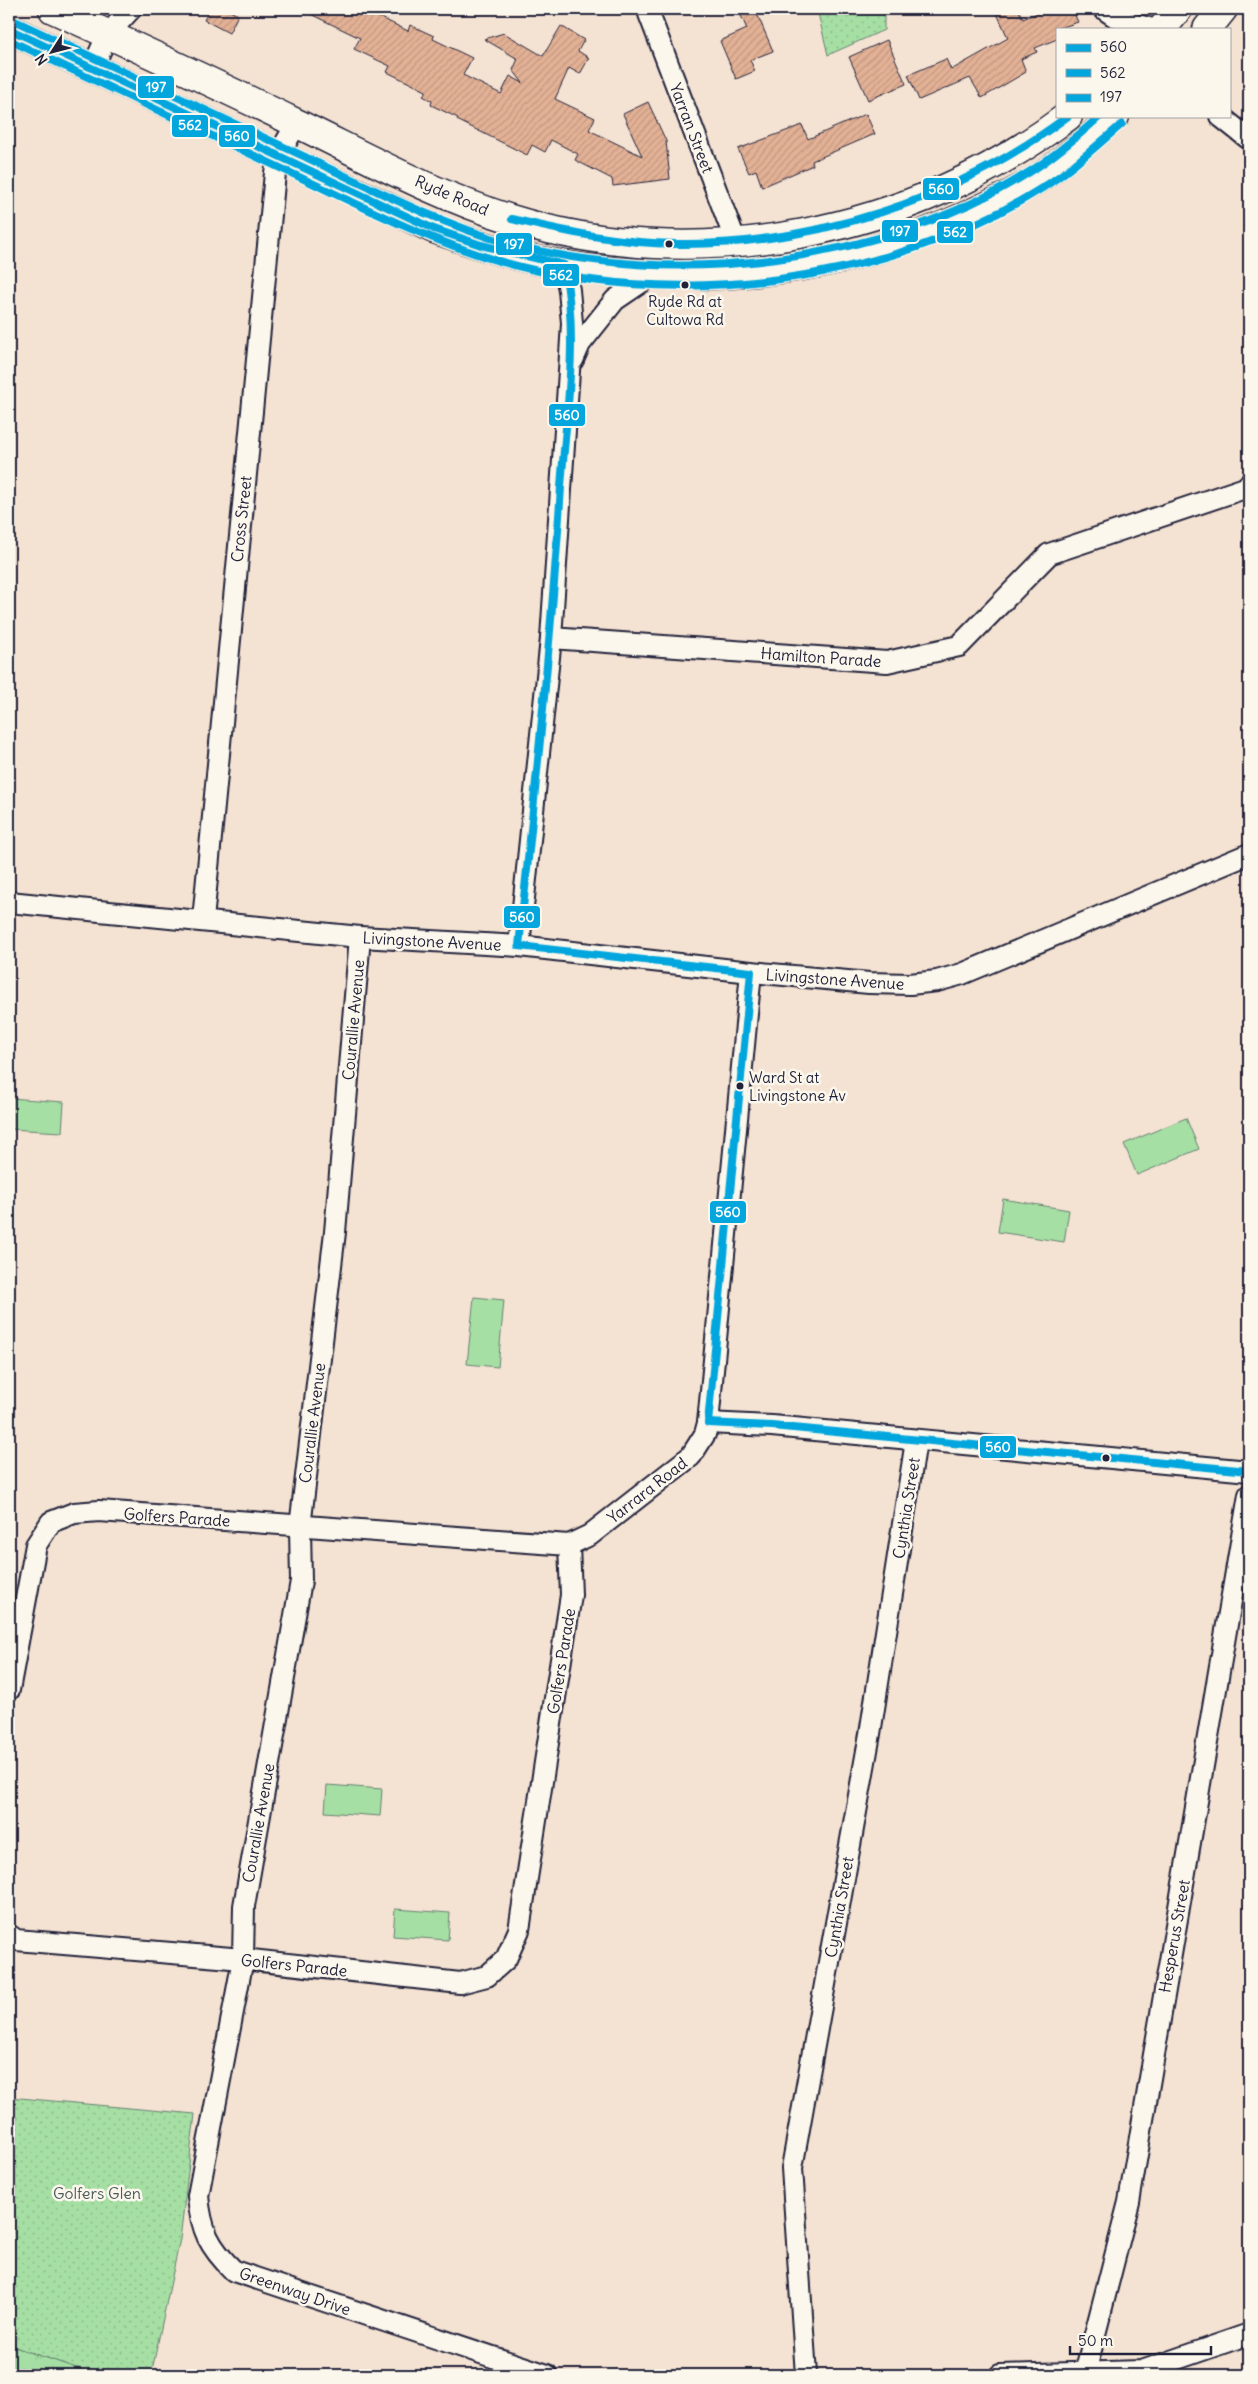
<svg xmlns="http://www.w3.org/2000/svg" width="1258" height="2384" font-family="Delius,sans-serif">
<style>
.grass{fill:url(#grass-tufts);stroke:#648070}
.park{fill:url(#park-dots);stroke:#648070}
.garden{fill:#a6dfa4;stroke:#648070}
.building{fill:url(#building-hatch);stroke:#22223b}
.lines{fill:none;stroke-linecap:round;stroke-linejoin:round}
.minor-casing{stroke:#22223b;stroke-width:24}
.highway-casing{stroke:#22223b;stroke-width:31}
.minor{stroke:#fbf7ec;stroke-width:20}
.highway{stroke:#fbf7ec;stroke-width:28}
.bus-1-casing{stroke:#fbf7ec;stroke-width:11}
.bus-2-casing{stroke:#fbf7ec;stroke-width:11}
.bus-3-casing{stroke:#fbf7ec;stroke-width:11}
.bus-1{stroke:#03a6dd;stroke-width:8}
.bus-2{stroke:#03a6dd;stroke-width:8}
.bus-3{stroke:#03a6dd;stroke-width:8}
.bus-dot{fill:#22223b;stroke:#fbf7ec;stroke-width:2}
.labels{text-anchor:middle;stroke-width:5;stroke-linejoin:round;paint-order:stroke}
.bus-label{font-size:15px;fill:#22223b;stroke:#fbf7ec}
.street-label{font-size:16px;fill:#22223b;stroke:#fbf7ec}
.park-label{font-size:16px;fill:#4a5b5a;stroke:#fbf7ec}
.line-badge{stroke:#fbf7ec;stroke-width:2}
.badge-label{font-size:14px;text-anchor:middle;font-weight:bold;fill:#fff}
</style>
<defs>
<pattern id="grass-tufts" width="24" height="20" patternUnits="userSpaceOnUse" patternTransform="scale(1.25)"><rect width="24" height="20" fill="#a6dfa4"/><path d="M3 7l-1-3M5 7V3M7 7l1-3M15 17l-1-3M17 17v-4M19 17l1-3" fill="none" stroke="#8fbf8e"/></pattern>
<pattern id="park-dots" width="8" height="8" patternUnits="userSpaceOnUse" patternTransform="scale(1.25)"><rect width="8" height="8" fill="#a6dfa4"/><path d="M2 2h.1M6 6h.1" fill="none" stroke="#8fbf8e" stroke-width="1.8" stroke-linecap="round"/></pattern>
<pattern id="building-hatch" width="6" height="6" patternUnits="userSpaceOnUse" patternTransform="scale(1.25)"><rect width="6" height="6" fill="#e3b195"/><path d="M-1 1l2-2M0 6l6-6M5 7l2-2" fill="none" stroke="#c29881"/></pattern>
</defs>
<rect width="100%" height="100%" fill="#f4e2d2"/>
<filter id="ink" filterUnits="userSpaceOnUse"><feTurbulence type="fractalNoise" baseFrequency=".02" numOctaves="2"/><feDisplacementMap in="SourceGraphic" scale="10" xChannelSelector="R" yChannelSelector="G"/><feConvolveMatrix kernelMatrix="1 2 1 2 8 2 1 2 1" color-interpolation-filters="sRGB"/></filter>
<g filter="url(#ink)">
<!-- grass -->
<path class="grass" d="M9 2345 97 2375H9Z"/>
<!-- park -->
<g class="park">
<path d="M817 9H884V30L828 55Z"/>
<path d="M9 2097 195 2114 180 2239 151 2375H97L9 2345Z"/>
</g>
<!-- garden -->
<g class="garden">
<path d="M9 1098 64 1102 62 1132 9 1129Z"/>
<path d="M1186 1118 1199 1149 1137 1175 1124 1144Z"/>
<path d="M1003 1199 1069 1210 1064 1242 998 1232Z"/>
<path d="M474 1297 504 1300 498 1367 467 1364Z"/>
<path d="M327 1785 382 1789 380 1816 325 1812Z"/>
<path d="M395 1909 450 1913 448 1940 393 1936Z"/>
</g>
<!-- building -->
<g class="building">
<path d="M210 9H226L238 15 229 33 204 20Z"/>
<path d="M300 9H363L408 31 410 25 434 36 433 39 472 58 463 75 501 94 510 76 523 83 513 70 518 59 484 39 504 33 543 56 561 26 584 40 578 51 589 58 580 74 569 68 555 99 595 118 589 130 642 156 623 114 648 102 666 141 670 179 613 186 612 179 575 160 578 154 551 140 545 152 532 145 527 155 457 120 458 118 431 105 432 101 423 96 426 91 387 72 390 66 354 49 360 38Z"/>
<path d="M738 9H755L773 51 750 60 755 71 736 79 720 41 747 29Z"/>
<path d="M995 9H1018L1023 19 1046 9H1072L1078 22 1057 29V39L1035 48 1037 52 1021 59 1026 72 982 98 970 78 919 100 908 75 946 59 951 70 1008 38Z"/>
<path d="M887 40 906 84 868 100 849 57Z"/>
<path d="M866 114 875 134 812 161 813 165 762 187 756 170 749 173 738 149 802 125 808 139Z"/>
</g>
<g class="lines">
<defs>
<g id="minor">
<path d="M1104 9 1120 20 1152 29"/>
<path d="M649 14 736 242"/>
<path d="M92 69 108 34 131 9"/>
<path d="M1220 116 1249 139"/>
<path d="M573 360 580 344 615 300 652 275"/>
<path d="M551 638 887 662 959 646 1049 554 1245 488 1249 484"/>
<path d="M9 902 360 937 519 946 751 972 869 983 910 984 937 981 962 974 1249 854"/>
<path d="M203 920 275 173 278 156 297 123"/>
<path d="M360 937 335 1232 300 1527 301 1581 244 1906 243 1959 198 2196C201 2230 209 2247 234 2271L547 2375"/>
<path d="M519 946 551 638 569 371 572 323 569 290 564 265"/>
<path d="M708 1423 772 1426 1249 1471"/>
<path d="M9 1690 36 1545 51 1522 74 1513 99 1511 569 1545 590 1535 691 1456 705 1434 708 1423 751 972"/>
<path d="M9 1935 16 1940 243 1959 460 1983 487 1976 506 1959 519 1930 571 1595 569 1545"/>
<path d="M1085 2373 1129 2202 1249 1495"/>
<path d="M806 2375 792 2168 870 1734 916 1441"/>
<path d="M1000 2375 1142 2371 1249 2334"/>
</g>
<g id="highway">
<path d="M53 9C134 46 216 84 296 123 366 157 437 196 511 219 698 277 913 234 1068 116"/>
<path d="M9 29 434 229C471 242 508 255 546 262 690 289 835 276 968 215 992 204 1017 192 1039 178 1066 160 1091 137 1115 116"/>
<path d="M1162 29 1178 9"/>
<path d="M1207 29 1223 9"/>
</g>
</defs>
<!-- minor casing -->
<use href="#minor" class="minor-casing"/>
<!-- highway casing -->
<use href="#highway" class="highway-casing"/>
<!-- minor -->
<use href="#minor" class="minor"/>
<!-- highway -->
<use href="#highway" class="highway"/>
<defs>
<g id="bus-1">
<path d="M9 29 434 229 481 245 564 265C579 338 566 414 561 487 551 640 535 793 519 946L751 972 708 1423 772 1426 1249 1471"/>
<path d="M512 219C566 232 620 243 676 244 813 246 958 199 1068 116"/>
</g>
<path id="bus-2" d="M9 40C104 85 198 129 293 174 361 206 427 240 499 261 671 311 890 284 1042 188 1071 170 1096 146 1122 124"/>
<path id="bus-3" d="M13 20C109 65 205 110 301 155 369 187 435 222 507 243 673 289 884 264 1031 171 1055 156 1078 136 1100 116"/>
</defs>
<!-- bus-1 casing -->
<use href="#bus-1" class="bus-1-casing"/>
<!-- bus-2 casing -->
<use href="#bus-2" class="bus-2-casing"/>
<!-- bus-3 casing -->
<use href="#bus-3" class="bus-3-casing"/>
<!-- bus-1 -->
<use href="#bus-1" class="bus-1"/>
<!-- bus-2 -->
<use href="#bus-2" class="bus-2"/>
<!-- bus-3 -->
<use href="#bus-3" class="bus-3"/>
</g>
</g>
<!-- markers -->
<g class="bus-dot">
<circle cx="669" cy="244" r="4.5"/>
<circle cx="685" cy="285" r="4.5"/>
<circle cx="740" cy="1086" r="4.5"/>
<circle cx="1106" cy="1458" r="4.5"/>
</g>
<g class="labels">
<!-- bus labels -->
<g class="bus-label">
<text x="685" y="307">Ryde Rd at<tspan x="685" dy="18">Cultowa Rd</tspan></text>
<text x="749" y="1083" text-anchor="start">Ward St at<tspan x="749" dy="18">Livingstone Av</tspan></text>
</g>
<!-- street labels -->
<g class="street-label">
<text transform="translate(692 128) rotate(69)" y="6">Yarran Street</text>
<text transform="translate(452 195) rotate(23)" y="6">Ryde Road</text>
<text transform="translate(241 519) rotate(-84)" y="6">Cross Street</text>
<text transform="translate(821 657) rotate(4)" y="6">Hamilton Parade</text>
<text transform="translate(432 941) rotate(3)" y="6">Livingstone Avenue</text>
<text transform="translate(835 979) rotate(4)" y="6">Livingstone Avenue</text>
<text transform="translate(353 1020) rotate(-85)" y="6">Courallie Avenue</text>
<text transform="translate(312 1423) rotate(-83)" y="6">Courallie Avenue</text>
<text transform="translate(647 1490) rotate(-38)" y="6">Yarrara Road</text>
<text transform="translate(906 1508) rotate(-81)" y="6">Cynthia Street</text>
<text transform="translate(177 1517) rotate(4)" y="6">Golfers Parade</text>
<text transform="translate(561 1661) rotate(-81)" y="6">Golfers Parade</text>
<text transform="translate(258 1823) rotate(-80)" y="6">Courallie Avenue</text>
<text transform="translate(839 1907) rotate(-80)" y="6">Cynthia Street</text>
<text transform="translate(1174 1936) rotate(-80)" y="6">Hesperus Street</text>
<text transform="translate(294 1965) rotate(6)" y="6">Golfers Parade</text>
<text transform="translate(295 2291) rotate(19)" y="6">Greenway Drive</text>
</g>
<!-- park labels -->
<g class="park-label">
<text x="97" y="2199">Golfers Glen</text>
</g>
</g>
<g class="line-badge">
<rect x="137" y="75" width="38" height="24" rx="5" fill="#03a6dd"/>
<rect x="171" y="114" width="38" height="24" rx="5" fill="#03a6dd"/>
<rect x="218" y="124" width="38" height="24" rx="5" fill="#03a6dd"/>
<rect x="922" y="177" width="38" height="24" rx="5" fill="#03a6dd"/>
<rect x="881" y="219" width="38" height="24" rx="5" fill="#03a6dd"/>
<rect x="936" y="220" width="38" height="24" rx="5" fill="#03a6dd"/>
<rect x="495" y="232" width="38" height="24" rx="5" fill="#03a6dd"/>
<rect x="542" y="263" width="38" height="24" rx="5" fill="#03a6dd"/>
<rect x="548" y="403" width="38" height="24" rx="5" fill="#03a6dd"/>
<rect x="503" y="905" width="38" height="24" rx="5" fill="#03a6dd"/>
<rect x="709" y="1200" width="38" height="24" rx="5" fill="#03a6dd"/>
<rect x="979" y="1435" width="38" height="24" rx="5" fill="#03a6dd"/>
</g>
<g class="badge-label">
<text x="156" y="92">197</text>
<text x="190" y="130">562</text>
<text x="237" y="141">560</text>
<text x="941" y="194">560</text>
<text x="900" y="236">197</text>
<text x="955" y="237">562</text>
<text x="514" y="249">197</text>
<text x="561" y="280">562</text>
<text x="567" y="420">560</text>
<text x="522" y="922">560</text>
<text x="728" y="1217">560</text>
<text x="998" y="1452">560</text>
</g>
<!-- margin -->
<rect width="1258" height="2384" fill="none" stroke="#fbf7ec" stroke-width="30"/>
<rect x="15" y="15" width="1228" height="2354" fill="none" stroke="#22223b" stroke-width="2" filter="url(#ink)"/>
<!-- legend -->
<rect x="1056" y="28" width="175" height="90" fill="#fbf7ec" stroke="#a4a2a5"/>
<rect x="1066" y="44" width="25" height="8" fill="#03a6dd" stroke="#a4a2a5"/>
<text x="1100" y="52" font-size="15" fill="#22223b">560</text>
<rect x="1066" y="69" width="25" height="8" fill="#03a6dd" stroke="#a4a2a5"/>
<text x="1100" y="78" font-size="15" fill="#22223b">562</text>
<rect x="1066" y="94" width="25" height="8" fill="#03a6dd" stroke="#a4a2a5"/>
<text x="1100" y="102" font-size="15" fill="#22223b">197</text>
<!-- north arrow -->
<g transform="translate(52 52) rotate(234)" stroke="#fbf7ec" stroke-width="4" paint-order="stroke">
<path d="M0-4L9 19L0 12L-9 19Z" fill="#22223b"/>
<text y="-8" font-size="14" font-weight="bold" text-anchor="middle" fill="#22223b">N</text>
</g>
<!-- scale -->
<path d="M1070 2346v8h141v-8" fill="none" stroke="#22223b" stroke-width="2.5"/>
<text x="1078" y="2346" font-size="15" fill="#22223b" stroke="#fbf7ec" stroke-width="4" paint-order="stroke">50 m</text>
</svg>
